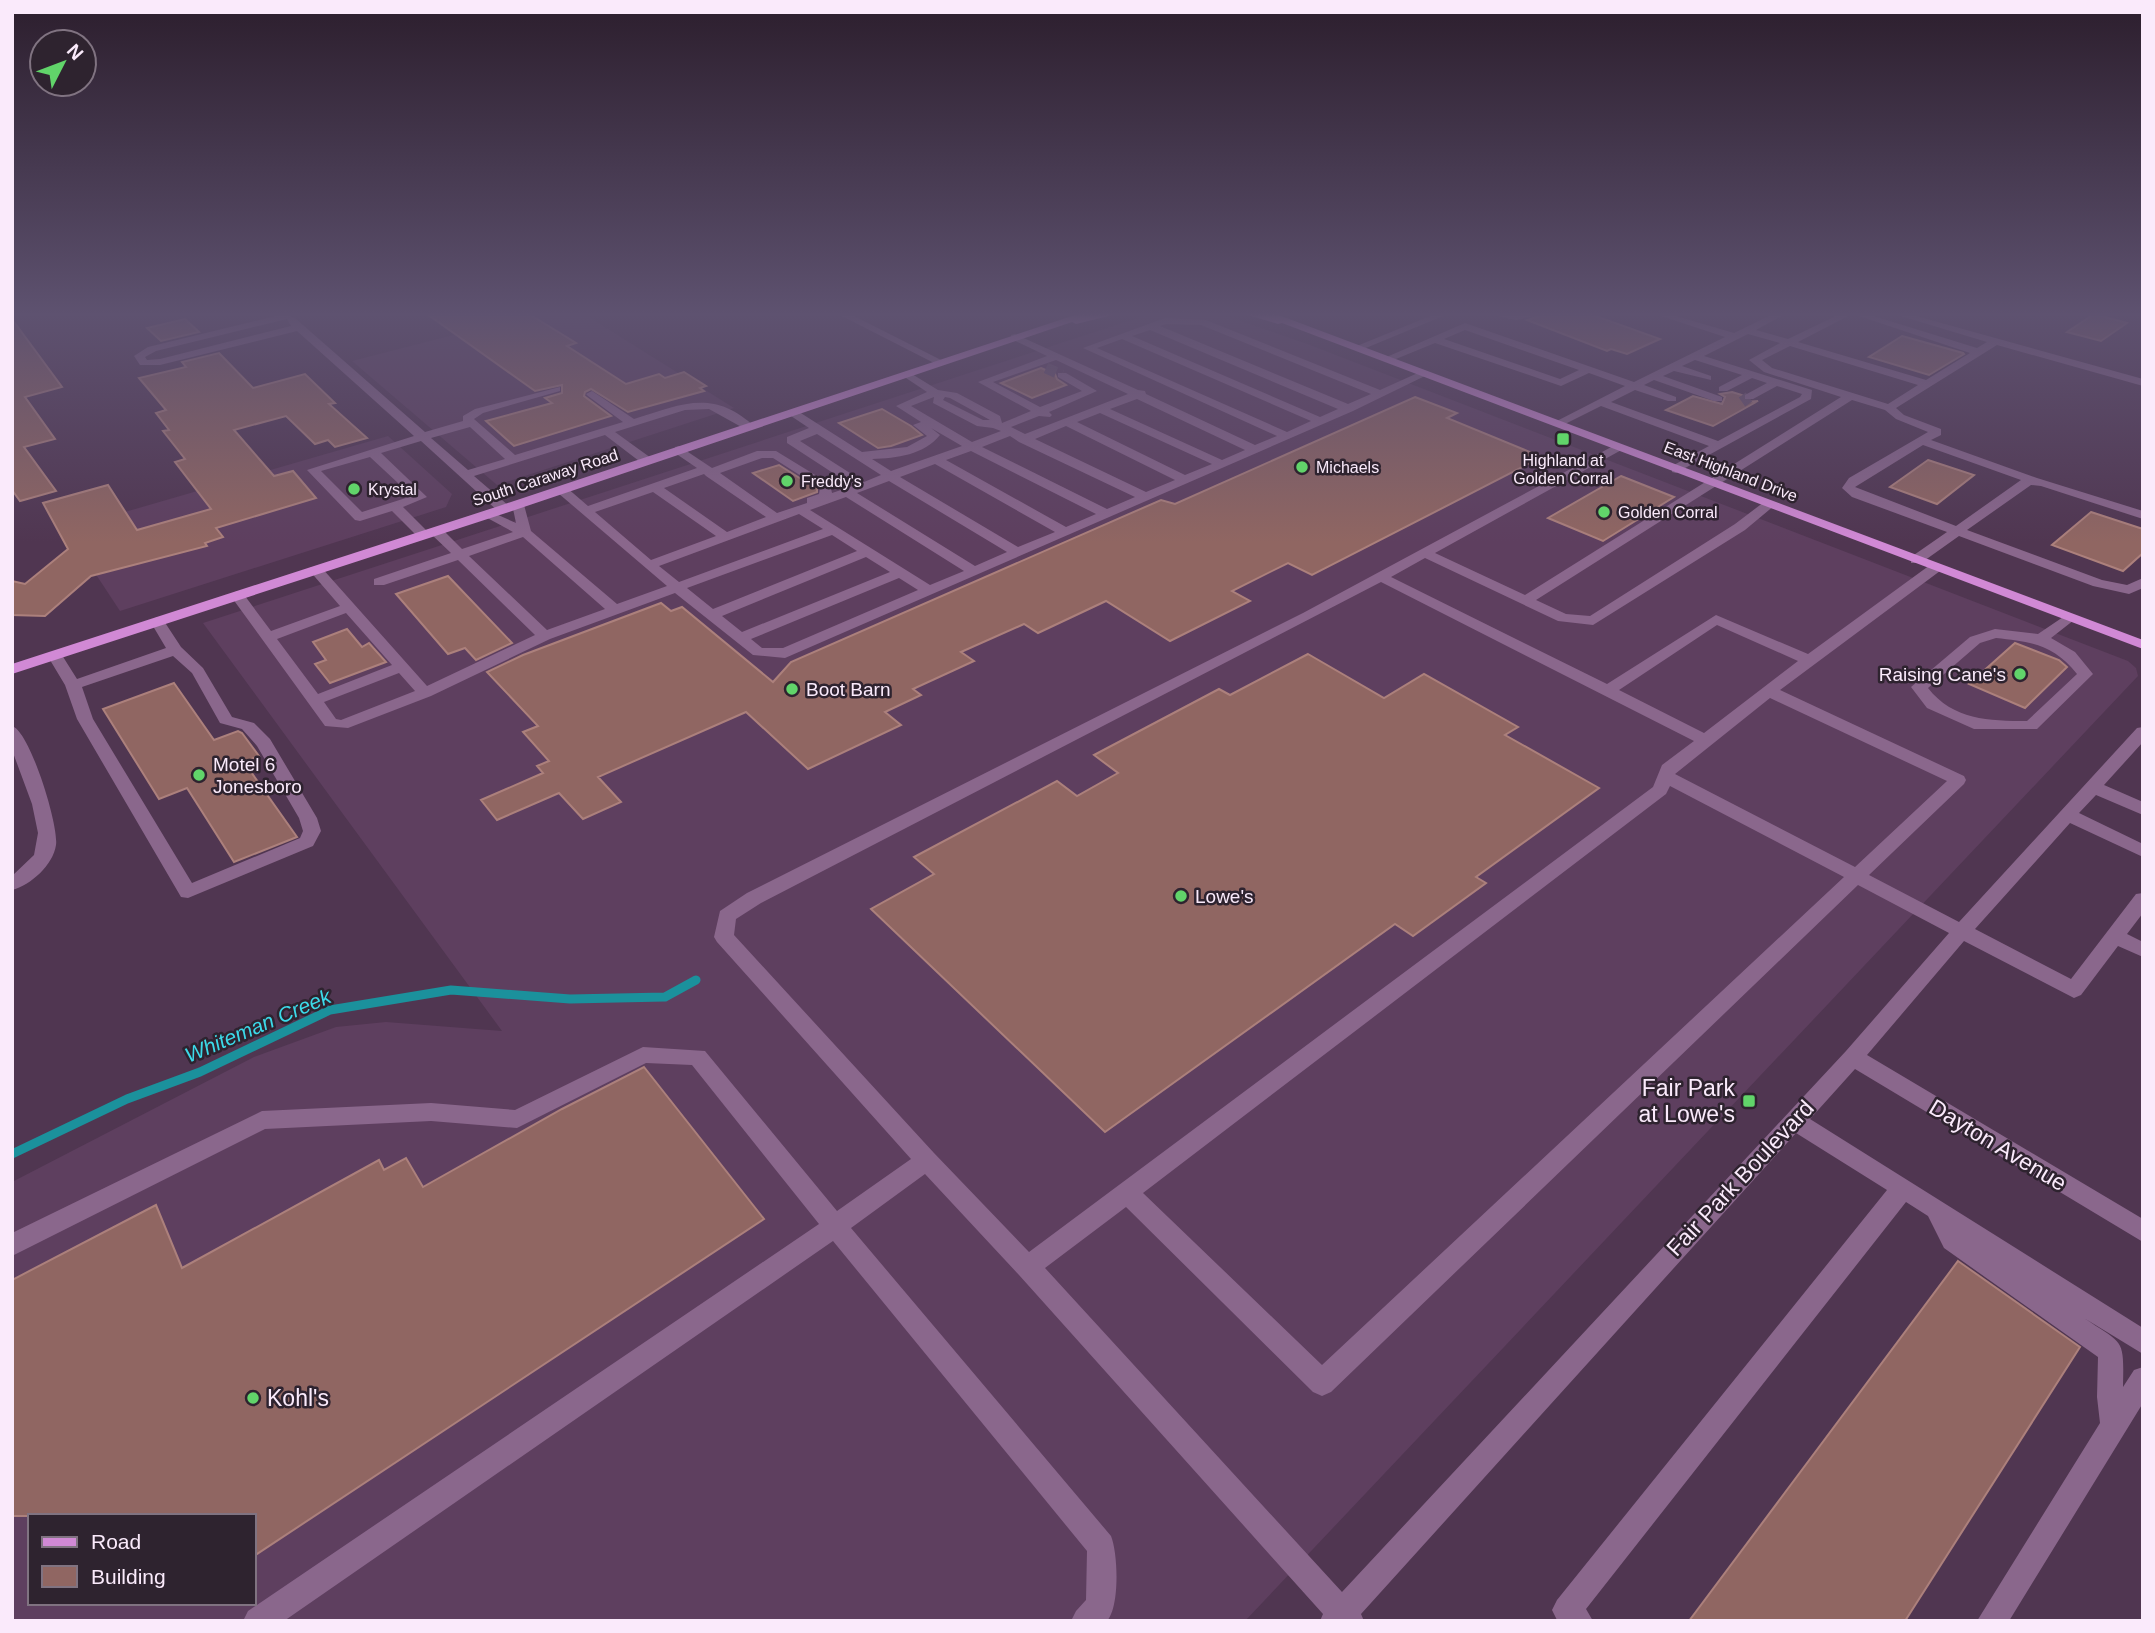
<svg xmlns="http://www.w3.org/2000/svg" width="2155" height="1633" font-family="Arial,sans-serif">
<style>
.built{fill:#5e3f5f;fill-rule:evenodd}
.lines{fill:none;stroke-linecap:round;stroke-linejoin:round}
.stream{stroke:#1b919c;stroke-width:9}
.building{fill:#906662;stroke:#ac807c;stroke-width:2}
.minor-tunnel{stroke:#6a516a;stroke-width:11;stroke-dasharray:11 6;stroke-linecap:butt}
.minor{fill:#8a678c;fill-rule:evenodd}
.major{fill:#d189d5;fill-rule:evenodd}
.poi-dot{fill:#61d46a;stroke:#2e232f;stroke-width:2.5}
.labels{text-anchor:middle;stroke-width:5;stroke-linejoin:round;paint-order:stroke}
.far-poi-label{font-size:16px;fill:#faeafb;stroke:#2e232f;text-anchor:start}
.far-street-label{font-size:16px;fill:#faeafb;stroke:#2e232f}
.poi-label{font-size:19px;fill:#faeafb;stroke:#2e232f;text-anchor:start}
.water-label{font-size:21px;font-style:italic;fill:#3cdae9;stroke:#2e232f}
.near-poi-label{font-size:23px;fill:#faeafb;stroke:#2e232f;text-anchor:end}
.near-street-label{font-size:23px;fill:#faeafb;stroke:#2e232f}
</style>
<rect width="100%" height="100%" fill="#503651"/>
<!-- built -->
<g class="built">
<path d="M535 314H584L734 408 497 485 352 361Z"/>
<path d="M1150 314H1211L1233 318 1310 345 2128 661 2136 668 2138 676 1245 1621H12V1182L254 1057 336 1027 386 1022 502 1031 203 623ZM30 1516H254V1603H30Z"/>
<path d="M388 436 452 494 446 507 120 611 66 529Z"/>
</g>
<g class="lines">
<!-- stream -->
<path class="stream" d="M12 1154 127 1099 200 1072 330 1010 451 990 570 999 665 997 696 980"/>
</g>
<!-- building -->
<g class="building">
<path d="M427 314H529L576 343 567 346 626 384 659 374 665 378 684 372 706 386 700 388 704 391 628 412 591 389 585 392 584 396 611 416 514 446 486 421 552 403 545 398 562 393V385L535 391Z"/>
<path d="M1546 314H1590L1660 339 1627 354 1611 349 1607 351 1527 320Z"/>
<path d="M2094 314 2127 323 2101 341 2067 332Z"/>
<path d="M12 319 62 387 25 397 55 439 24 447 56 491 20 501 12 490Z"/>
<path d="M185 319 199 332 161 341 147 328Z"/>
<path d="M1902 336 1963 353 1964 354 1929 375 1869 357Z"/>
<path d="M219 353 253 388 305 374 335 403 329 404 367 438 335 447 328 440 315 444 286 416 234 430 274 476 293 471 316 498 216 528 223 537 205 543 207 546 91 576 45 616 12 615V581L25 584 68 549 43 503 108 485 137 530 211 509 175 462 185 459 163 431 169 430 156 413 166 410 139 378 186 367 182 362Z"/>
<path d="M1041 368 1055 374 1057 379 1066 385 1032 398 1001 383Z"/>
<path d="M1732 392 1742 395 1745 402 1758 401 1713 426 1666 410 1693 396 1722 404 1725 397 1720 394Z"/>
<path d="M1415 397 1457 413 1447 418 1542 457 1312 575 1288 563 1232 591 1250 601 1170 641 1106 601 1038 633 1024 624 961 652 974 661 913 689 921 695 885 712 901 725 808 769 746 712 598 777 621 802 583 819 559 793 497 820 481 800 543 773 537 766 549 761 523 732 538 726 487 672 523 655 661 603 671 611 682 607 773 682 791 662 1161 500 1175 504Z"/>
<path d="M882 409 911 426 922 435 891 446 878 448 839 423Z"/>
<path d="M1928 460 1974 475 1937 504 1890 487Z"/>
<path d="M779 465 817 489V492L793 501 753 473Z"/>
<path d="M1621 476 1674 497 1603 541 1548 518Z"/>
<path d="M2091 512 2143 529V553L2123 571 2052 545Z"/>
<path d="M448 576 512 643 476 660 465 648 448 654 396 594Z"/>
<path d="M347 629 362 647 369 643 386 662 330 683 315 664 326 660 313 642Z"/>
<path d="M2015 643 2059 660 2067 667 2025 708 1969 684Z"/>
<path d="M1308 654 1384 698 1424 674 1518 727 1505 735 1599 788 1476 877 1486 883 1413 936 1395 924 1105 1132 871 909 934 874 914 857 1057 781 1077 796 1118 773 1094 755 1219 689 1230 695Z"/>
<path d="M174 683 214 740 238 731 242 733 259 756 244 762 297 837 234 862 187 788 159 799 103 709Z"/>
<path d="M644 1067 764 1219 254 1556V1516H12V1280L156 1205 182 1268 379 1160 384 1170 406 1158 423 1187 562 1109Z"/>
<path d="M1958 1261 2080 1347 1905 1621H1689Z"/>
</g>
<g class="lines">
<!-- minor-tunnel -->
<g class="minor-tunnel">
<path d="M1046 368 1062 375"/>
<path d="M1742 402 1749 397"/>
</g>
<!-- minor -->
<g class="minor">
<path d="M284 314 295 318 425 432 463 421V416L475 409 560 387V391L483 413 474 419 515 455 623 422 588 396 586 394 592 391 634 419C681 404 714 388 755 427L745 429 709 409 685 410 615 432 651 458V464H643L605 435 474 476 509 506V512H499L421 441 381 453 427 497 403 507 431 535 424 539 419 538 392 511 360 521 355 520 307 470 414 436 297 331 160 365H140L134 356 148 347ZM287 319 291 326 160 359 147 360 145 357 156 351ZM470 427 505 459 468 470 431 438ZM370 457 412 496 362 512 321 471Z"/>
<path d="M838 314H850L945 362 936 364Z"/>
<path d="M1435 314H1448L1361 350 1352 348Z"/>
<path d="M1488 314H1543L1516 320Z"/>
<path d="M1655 314H1669L1734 333 1773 314H1785L1756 330 1788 339 1840 314H1852L1798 342 1926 380 1970 353 1853 314H1867L1977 348 1987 342 1894 314H1909L2143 379V386L1997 345 1896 408 1904 415 1941 429V435L1931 440 2037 478 2143 511V519L2041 486 2031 485 1967 530 2102 580 2127 585 2143 578V588L2129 594 2093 586 1959 536 1921 563H1911V557L1947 532 1852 497 1842 488 1849 478 1928 432 1896 419 1885 410 1852 400 1536 600 1566 614 1590 616 1735 524 1764 502 1769 501 1775 505 1745 530 1593 625 1558 621 1425 558 1391 577 1607 684 1716 615 1808 654 1930 565H1940V571L1780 690 1964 776 1966 780 1964 784 1869 875 1959 922 2137 728 2143 727V742L2104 785 2143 802V815L2096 795 2079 813 2143 844V857L2070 823 1975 929 2071 979 2136 894 2143 893V913L2127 934 2143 942V957L2118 946 2081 995 2074 998 1964 941 1867 1055 2143 1219V1242L1855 1069 1810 1119 2143 1328V1354L2084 1318C2124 1345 2124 1337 2123 1387L2134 1370 2143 1367V1403L2009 1621H1977L2100 1423 2097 1397 2098 1357 1944 1248 1928 1216 1906 1202 1586 1609 1593 1621 1557 1620 1552 1610 1557 1600 1887 1190 1796 1133 1361 1614 1364 1621H1320L1323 1614 1019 1275 925 1174 851 1228 1111 1536C1118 1553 1120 1607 1107 1621H1071L1076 1611 1086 1600 1087 1551 833 1241 284 1621H243L248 1611 819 1224 692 1065 646 1063 517 1128 431 1121 265 1129 12 1256V1233L262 1111 431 1103 515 1110 643 1047 705 1051 837 1211 911 1159 717 942 714 937 720 911 747 893 1303 613 1615 445 1625 448 1435 553 1525 595 1841 397 1764 372 1749 360 1780 343 1748 334 1704 356 1812 390 1811 399 1676 473 1672 472V466L1709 446 1601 406 1561 426 1551 424 1625 386 1589 373 1561 386 1435 343 1391 361 1382 359 1465 323 1634 382 1725 337ZM1465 330 1579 370 1560 379 1444 339ZM1790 346 1918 385 1888 404 1772 368 1762 360ZM1695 360 1742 375 1719 387V391H1727L1752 378 1767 383 1745 395V399H1753L1777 386 1802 394 1800 397 1718 441 1611 402 1635 390 1668 401H1676V397L1644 385 1654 380 1714 401H1722V397L1663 376 1674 371 1711 380V376L1682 366ZM1923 445 2021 480 1956 526 1855 487ZM1381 582 1694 741 1662 765 1653 787 1029 1252 934 1153 734 935 736 919 761 903ZM1717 625 1798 661 1704 733 1619 690ZM1770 698 1947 781 1855 867 1675 774ZM1670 786 1844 877 1322 1365 1143 1193 1666 794ZM1858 885 1949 933 1846 1051 1342 1592 1045 1268 1126 1207 1313 1392 1322 1396 1331 1392Z"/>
<path d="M1165 318 1206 320 1380 390 1420 372 1429 374 1353 411 785 658 753 655 675 593 550 639 431 696 348 728 325 726 230 595 237 591 242 592 271 631 340 606 309 570 311 567H321L427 686 535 635 458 560 384 585H374V579L451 553 431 534V528H441L462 549 513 532 480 514 487 510 516 523 512 504 518 500 523 501 531 531 617 604 667 586 558 493V487H566L588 506 697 468 675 453V447L679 446 712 468 757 451H776L830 484 832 493 853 486 787 443V437L809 428 788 414V410H796L862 452 907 447 927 436 913 425 921 422 896 406 927 392 903 376 902 374 907 371 938 390 957 393 1000 416 1002 423 1031 411 978 382 1047 356 1011 339V335L1015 334 1138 390 1145 391 1146 394 1255 445 1277 436 1083 348ZM1166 324 1201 325 1371 394 1348 404 1160 326ZM1150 330 1338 409 1320 417 1132 336ZM1122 339 1311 421 1287 432 1097 348ZM1056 360 1128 394 1025 434 1011 427 1039 416 1050 417 1052 415 1049 412 1097 391 1066 373H1058V377L1082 391 1040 407 993 382ZM934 397 933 403 977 426 993 428 1001 431 972 442 911 406ZM945 397 950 398 990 420H983L943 400ZM1137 399 1245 450 1222 460 1110 409ZM1100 413 1212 464 1185 475 1077 422ZM1066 426 1175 480 1146 492 1035 439ZM931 428 962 446 891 471 872 459C897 458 924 455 940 435ZM817 434 881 475 864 482 800 441ZM1010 436 1019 442 1135 497 1107 509 982 447ZM971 451 1096 514 1066 527 946 460ZM762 458H773L820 488 819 494 807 498V503L777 513 720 473ZM935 464 1055 532 1018 547 900 477ZM704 474 706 476 766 517 727 532 664 488ZM889 481 1007 552 975 566 857 493ZM653 492 716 536 651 560 595 512ZM846 497 964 571 930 585 810 510ZM799 514 823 529 679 582 659 566ZM832 535 857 551 713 609 687 588ZM523 537 605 609 547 630 469 556ZM866 557 890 572 742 632 722 616ZM899 578 918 590 783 648H762L751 639ZM346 613 392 665 318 694 277 639ZM399 673 415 691 341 720 336 719 324 702Z"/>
<path d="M2069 613 2076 617 2074 620 2051 638 2075 652 2093 674 2037 729H1974L1927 708 1911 687 1970 637 1995 629 2038 634ZM1996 638C2031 642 2053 644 2077 674L2027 721C1989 721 1953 720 1928 688L1980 643Z"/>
<path d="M157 617 162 618 181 647 203 668 232 717 254 723 270 739 317 818 321 831 313 846 188 898 181 897 77 719 65 685 47 655 50 652H60L77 679 166 648 150 621ZM173 656 192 673 220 723 242 729 257 746 299 818 303 831 300 838 192 883 93 719 82 687Z"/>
<path d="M12 726C30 731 59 826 56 845 53 865 31 885 12 890V876L34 855 38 833 32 804 12 750Z"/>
</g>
<!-- major -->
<g class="major">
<path d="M1078 314H1117L1076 324 1072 322 509 512 12 674V664L499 506Z"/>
<path d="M1245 314H1276L2143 640V649L1282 323 1278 324Z"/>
</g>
</g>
<!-- sky -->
<linearGradient id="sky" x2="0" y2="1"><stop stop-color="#2c1e2d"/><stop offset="0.58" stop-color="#5e5270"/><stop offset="1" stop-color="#5e5270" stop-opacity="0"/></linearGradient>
<rect width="2155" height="542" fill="url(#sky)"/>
<!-- markers -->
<g class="poi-dot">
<rect x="1556" y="432" width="14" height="14" rx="3.5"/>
<circle cx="1302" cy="467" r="7"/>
<circle cx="787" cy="481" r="7"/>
<circle cx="354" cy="489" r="7"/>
<circle cx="1604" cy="512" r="7"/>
<circle cx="2020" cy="674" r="7"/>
<circle cx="792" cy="689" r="7"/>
<circle cx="199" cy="775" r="7"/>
<circle cx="1181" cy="896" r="7"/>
<rect x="1742" y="1094" width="14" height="14" rx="3.5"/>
<circle cx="253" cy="1398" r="7"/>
</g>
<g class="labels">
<!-- far-poi labels -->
<g class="far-poi-label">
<text x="1563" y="466" text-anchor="middle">Highland at<tspan x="1563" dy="18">Golden Corral</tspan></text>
<text x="1316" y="473">Michaels</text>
<text x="801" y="487">Freddy's</text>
<text x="368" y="495">Krystal</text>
<text x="1618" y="518">Golden Corral</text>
</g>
<!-- far-street labels -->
<g class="far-street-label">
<text transform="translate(1731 471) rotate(21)" y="6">East Highland Drive</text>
<text transform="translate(545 477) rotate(-18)" y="6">South Caraway Road</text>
</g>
<!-- poi labels -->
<g class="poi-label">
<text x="2006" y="681" text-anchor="end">Raising Cane's</text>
<text x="806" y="696">Boot Barn</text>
<text x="213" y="771">Motel 6<tspan x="213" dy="22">Jonesboro</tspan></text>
<text x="1195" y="903">Lowe's</text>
</g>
<!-- water labels -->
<g class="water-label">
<text transform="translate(258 1026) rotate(-23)" y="7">Whiteman Creek</text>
</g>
<!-- near-poi labels -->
<g class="near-poi-label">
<text x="1735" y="1096">Fair Park<tspan x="1735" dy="26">at Lowe's</tspan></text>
<text x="267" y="1406" text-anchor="start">Kohl's</text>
</g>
<!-- near-street labels -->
<g class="near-street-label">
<text transform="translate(1998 1145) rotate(31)" y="8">Dayton Avenue</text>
<text transform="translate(1740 1178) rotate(-47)" y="8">Fair Park Boulevard</text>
</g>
</g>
<!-- border -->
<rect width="2155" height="1633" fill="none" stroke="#faeafb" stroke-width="28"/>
<!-- legend -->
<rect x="28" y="1514" width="228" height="91" fill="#2e232f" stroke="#807381" stroke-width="2"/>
<rect x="42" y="1537" width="35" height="10" fill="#d189d5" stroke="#807381" stroke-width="2"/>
<text x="91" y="1549" font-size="21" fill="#faeafb">Road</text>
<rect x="42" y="1566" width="35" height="21" fill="#906662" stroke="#807381" stroke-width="2"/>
<text x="91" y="1584" font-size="21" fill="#faeafb">Building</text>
<!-- north arrow -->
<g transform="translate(63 63) rotate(48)"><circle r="33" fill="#2e232f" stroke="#807381" stroke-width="2"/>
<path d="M0-5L12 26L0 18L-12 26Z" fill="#61d46a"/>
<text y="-10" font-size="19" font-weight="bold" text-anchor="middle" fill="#faeafb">N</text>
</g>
</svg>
